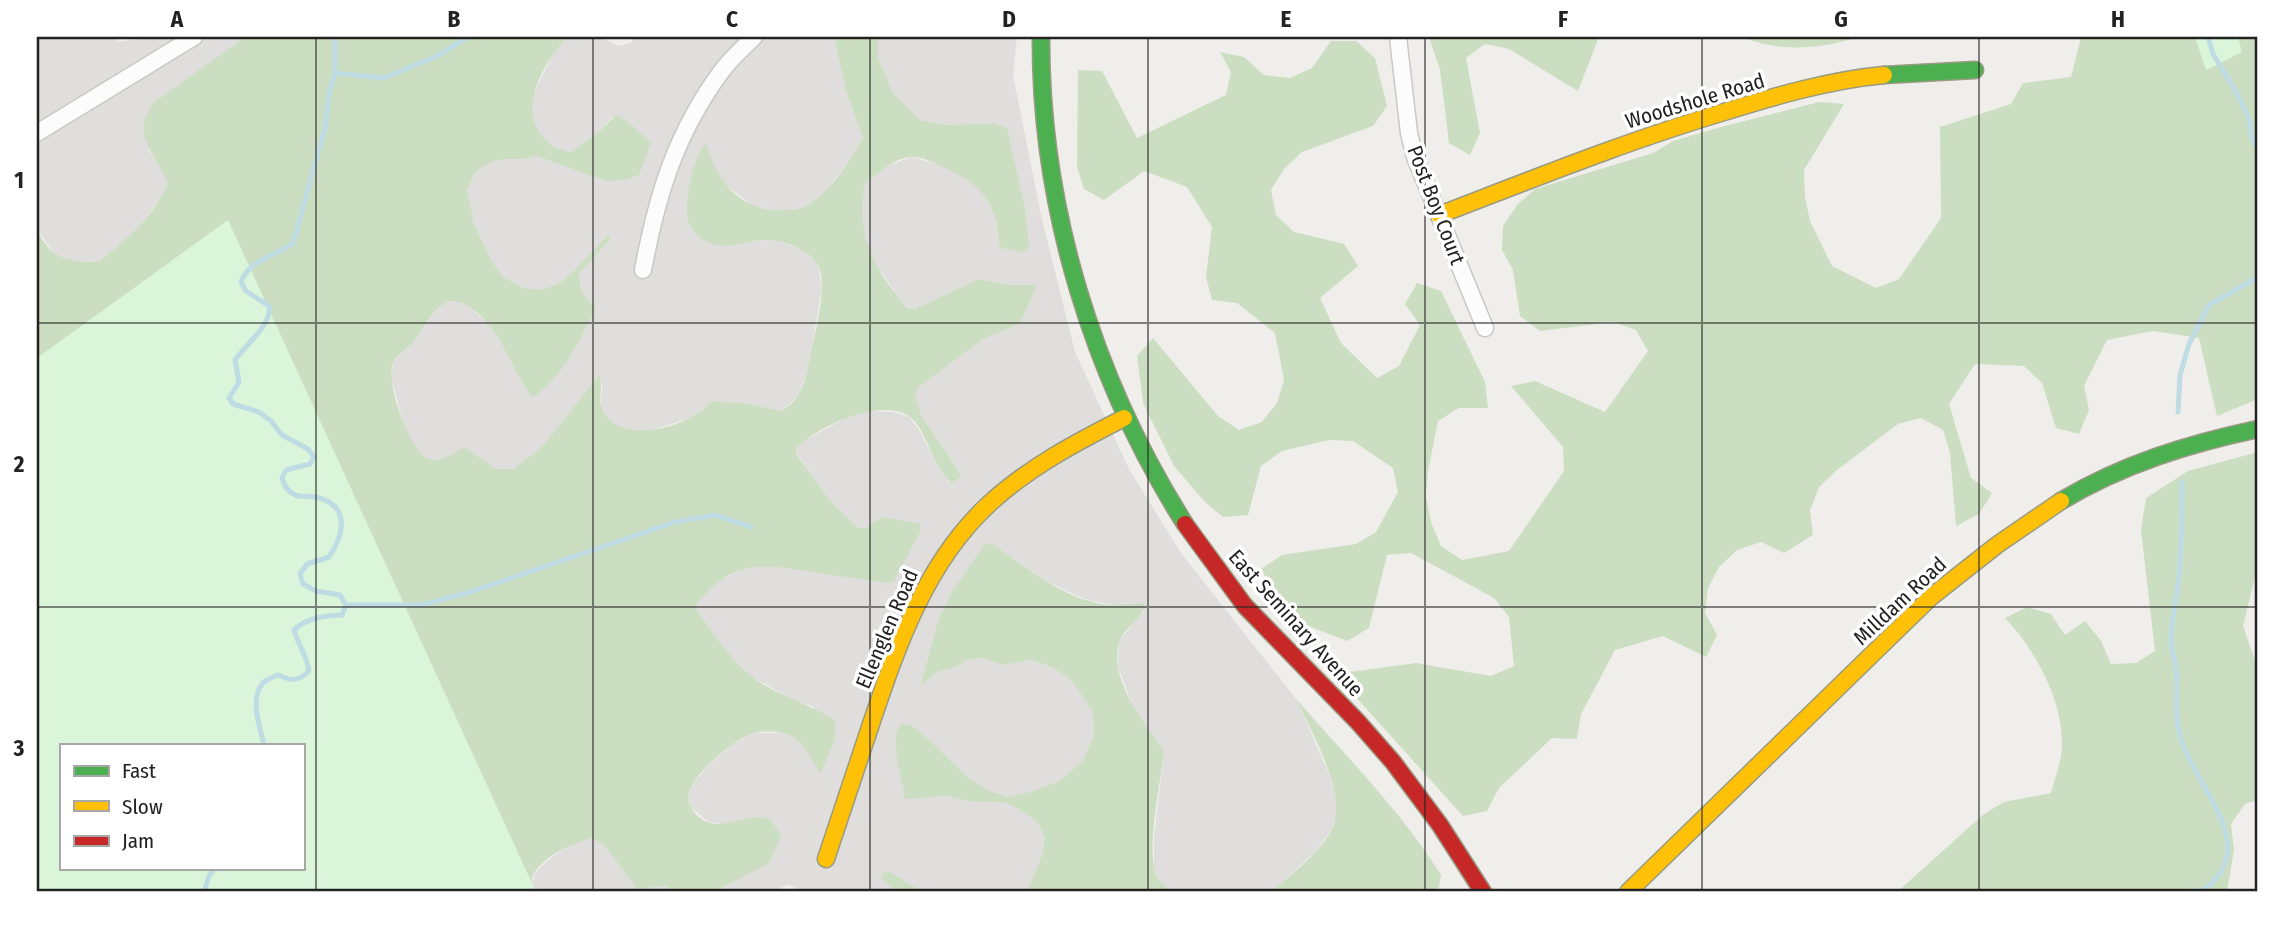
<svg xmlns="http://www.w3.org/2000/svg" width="2295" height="929" font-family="'Fira Sans Condensed',sans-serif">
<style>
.residential{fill:#dfdedc}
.forest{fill:#cbdec1;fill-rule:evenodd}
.park{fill:#daf5da;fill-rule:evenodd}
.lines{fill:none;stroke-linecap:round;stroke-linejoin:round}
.stream{stroke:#bfdbe3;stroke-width:5}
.street-casing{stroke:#c9c8c7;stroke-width:19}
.fast-casing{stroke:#999a82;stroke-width:19}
.slow-casing{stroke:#999a82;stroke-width:19}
.jam-casing{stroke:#999a82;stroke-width:19}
.street{stroke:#fdfcfc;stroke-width:16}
.fast{stroke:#4caf50;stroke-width:16}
.slow{stroke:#ffc107;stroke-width:16}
.jam{stroke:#c62828;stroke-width:16}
.grid{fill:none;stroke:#222;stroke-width:2;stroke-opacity:0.55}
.labels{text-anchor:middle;stroke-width:7;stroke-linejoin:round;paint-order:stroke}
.street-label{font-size:21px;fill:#222;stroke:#fff}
.neatline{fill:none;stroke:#222;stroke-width:2.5}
.grid-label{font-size:23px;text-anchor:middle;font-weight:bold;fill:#222}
</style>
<rect width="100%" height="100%" fill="#f0eeeb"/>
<!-- residential -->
<g class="residential">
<path d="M37 37H116L117 42 140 39 143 37H245L152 105 149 151 163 169 168 183 163 195 140 225 124 242 98 262 68 261 54 253 37 229V97L39 94 37 92Z"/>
<path d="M567 37H599L619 46 632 42V37H834L846 91 863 138 852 158 822 195 802 209 777 211 753 206 721 181 709 157 706 143 686 210 691 229 727 246 762 240 779 241 803 250 818 264 822 289 807 372 798 395 785 409 780 411 751 404 713 401 691 418 648 431 624 429 610 422 601 408 602 384 598 376 541 448 513 469 496 470 464 447 444 459 430 460 416 450 405 430 391 376 393 363 415 340 438 308 445 303 457 301 468 306 489 324 514 364 523 385 542 391 573 351 596 309 581 290 579 274 610 240 608 235 573 272 558 284 540 290 524 288 503 277 491 260 474 224 467 198V190L475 172 491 162 506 159H522L537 156 605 181 613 116 596 134 571 152 559 150 544 139 536 127 532 113 534 93 555 50Z"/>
<path d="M878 37H1017L1013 75 1041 215 1075 352 1129 469 1181 553 1296 699 1330 776 1336 797V818L1331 830 1318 849 1271 892H1172L1161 884 1154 869V839L1164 751 1133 706 1118 667 1119 641 1144 611 1088 600 1064 590 1042 578 991 543 950 595 938 621 920 685 937 672 954 668 966 660 981 658 1004 665 1031 660 1052 667 1072 681 1093 712 1094 734 1083 761 1059 781 1034 792 1009 797 989 791 969 778 924 735 905 798 945 796 974 802H1003L1019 809 1037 822 1045 837 1043 852 1031 883 1025 892H923L888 871 881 879 899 892H854L850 890 846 892H805L787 884 774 892H714L727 886 753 819 727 825 708 822 691 807 689 800 691 787 709 764 732 745 754 733H783L796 739 814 707 793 700 751 676 726 652 695 607 705 593 722 579 745 568 765 565 800 568 821 573 865 528 858 529 832 503 798 456 796 449 803 441 844 419 867 411 894 412 909 417 920 431 938 467 949 482H953L960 478V473L922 417 915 394 919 387 983 339 1020 324 1037 285H1011L979 279 915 309 904 305 870 255 863 230 861 205 865 183 888 166 911 157 937 164 961 174 982 189 994 210 999 245 1029 244 1025 207 1007 128 996 123 946 125 920 120 894 94 878 59Z"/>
<path d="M592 838 605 846 637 888 665 886 676 892H531L534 874 548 860 571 844Z"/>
</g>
<!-- forest -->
<g class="forest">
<path d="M245 37H567C545 61 517 107 543 137 551 146 559 150 571 152L596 134 616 115 627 121 651 143 639 175 625 180 605 181 537 156 522 159H506L491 162 475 172 467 190 474 224 491 260 503 277 524 288 540 290 558 284 573 272 609 234 610 240 579 274 581 290 596 309C580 338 563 378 534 396H531C509 366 500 324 466 305 440 290 428 324 415 340 409 348 397 355 393 363 385 380 409 453 430 459 441 463 455 452 464 447L496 469H513L541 448 599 375C604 387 597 400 603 412 620 440 667 431 691 417 699 413 706 406 713 401L751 404 780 411C801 403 806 377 810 357 814 334 828 290 819 267 817 262 813 259 809 255 797 245 780 240 764 240 752 240 740 246 727 246 701 246 684 229 687 203 690 180 693 161 706 142 714 179 742 213 783 210 790 210 798 210 804 207 830 193 849 163 863 138L846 91 834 37H878V59L894 94 920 120 946 125 995 123 1007 128 1025 207 1029 244V248L1022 252 1001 248 999 245C996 201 983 185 943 167 935 163 922 157 912 157 895 157 878 174 865 184 855 237 874 267 906 307L915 309 979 279 1011 285H1037L1020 324 983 339 919 387 915 394 922 417 960 473V478L953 482H950C945 476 940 471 937 464 929 450 923 427 910 417 882 396 815 427 796 449L798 457 832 503 858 528H865L883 517 920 524V532L894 581 889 583C868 580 846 577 825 574 770 565 733 554 695 607 711 630 727 656 749 674 774 695 808 703 835 720V739L821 774C814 764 806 746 796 739 787 731 765 730 754 733 735 739 679 781 690 805 709 844 747 809 768 819 774 822 778 831 781 836L769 863 714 892H676L665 886 637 889 605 846 592 838C572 844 544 855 533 875 531 880 532 887 531 892H37V229C50 259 68 262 98 262 126 241 154 216 168 183 157 154 131 138 152 104ZM61 745H303V868H61Z"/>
<path d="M1429 37H1599L1578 91 1509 49 1485 44 1466 58 1480 133 1470 155 1449 143 1440 70Z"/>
<path d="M1743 37H1858C1821 49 1779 53 1743 37Z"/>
<path d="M2081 37H2258V399L2217 416 2199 338 2153 331 2107 340 2084 386 2089 410 2079 434 2056 428 2042 383 2024 366 1975 364 1949 404 1971 478 1992 493 1979 514 1956 526 1950 453 1943 430 1921 418 1898 424 1837 470 1819 487 1810 511 1813 535 1784 553 1761 542 1737 550 1719 567 1708 588 1705 613 1717 635 1706 657 1663 636 1615 650 1581 714 1577 739 1552 738 1499 788 1487 811 1463 816 1335 674 1416 663 1491 676 1514 666 1509 617 1494 598 1411 553 1387 555 1369 628 1347 641 1303 624 1285 608 1261 569 1282 555 1356 544 1376 532 1398 492 1393 468 1353 441 1329 440 1282 451 1261 466 1248 515 1223 517 1204 501 1174 466 1143 403 1137 356 1153 338 1218 416 1239 430 1262 422 1277 403 1284 380 1275 333 1237 303 1212 300 1206 277 1212 227 1187 187 1144 171 1104 200 1084 189 1077 167 1078 70 1102 71 1137 138 1226 95 1231 72 1220 52 1244 57 1264 75 1290 78 1312 68 1331 41H1356L1375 58 1387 106 1373 126 1302 152 1284 169 1271 190 1276 215 1294 232 1344 244 1358 266 1320 298 1341 343 1377 378 1399 366 1420 325 1405 304 1417 283 1441 291 1485 382 1488 408H1459L1438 421 1428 471 1426 496 1431 522 1441 546 1462 560 1509 551 1564 471 1563 447 1511 386 1535 381 1605 412 1648 351 1636 330 1613 322 1540 331 1520 316 1513 270 1502 250 1503 226 1517 205 1535 189 1653 153 1673 141 1721 127 1819 102 1844 104 1804 170 1805 197 1810 221 1832 266 1876 288 1899 279 1941 218 1940 127 2011 104 2023 83 2071 77Z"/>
<path d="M2258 452V565L2243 626 2258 669V800L2245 804 2231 824 2234 850 2227 892H1897L1984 814 2004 802 2051 793C2055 778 2062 760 2062 745 2063 701 2035 649 2005 618L2027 607 2051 614 2065 635 2085 621 2101 641 2111 664 2136 663 2155 651 2141 530 2146 498 2188 471Z"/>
<path d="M991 543C1027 567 1067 603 1112 605 1123 605 1135 604 1145 603 1143 620 1123 628 1119 643 1109 682 1144 721 1164 751 1161 781 1147 844 1155 871 1158 881 1164 886 1172 892H1025L1031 883 1043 852 1045 837 1037 822 1019 809 1003 802H974L945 796 905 799C902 780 889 737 901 724L910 725 924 735 969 778 989 791 1009 797 1034 791 1059 781 1083 761 1094 734 1093 712 1072 681 1052 667 1031 660 1004 665 981 658 966 660 954 668 937 672 920 686 938 621 950 595 984 545Z"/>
<path d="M1296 699C1346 756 1401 811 1441 875L1439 887 1434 892H1271C1291 874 1318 855 1331 831 1350 796 1311 732 1296 699Z"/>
<path d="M888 871 923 892H899L881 879 884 872Z"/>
</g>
<!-- park -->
<g class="park">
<path d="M2195 37H2238L2242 52 2206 70Z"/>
<path d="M228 220 536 892H37V358ZM61 745H303V868H61Z"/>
</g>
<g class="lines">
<!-- stream -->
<g class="stream">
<path d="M2208 37 2213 54 2235 90 2249 118 2251 136 2258 150"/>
<path d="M335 73 384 78 437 56 468 37"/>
<path d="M2178 412 2180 375 2189 344 2209 305 2258 277"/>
<path d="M2182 482C2182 513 2182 543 2179 573 2178 595 2172 616 2171 637 2170 647 2175 658 2176 668 2179 690 2174 711 2179 732 2191 785 2268 848 2200 892"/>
<path d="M346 605H421L470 592 675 522 715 515 751 527"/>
<path d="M264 745C260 727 249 699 263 683 266 679 273 677 278 675 292 681 298 682 309 671 307 655 298 645 294 630 308 617 324 616 342 615L346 605 340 595 316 591 303 584 300 574 307 564 329 557C344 535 351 505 316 497 309 495 301 498 295 495 287 491 285 486 282 478L286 470 310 464 314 457 308 449 282 435 271 421 259 412 233 404 229 398 239 382 235 360C245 346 273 323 269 306L246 291 241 282C249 260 276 256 293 243L325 128 329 93 335 73V37"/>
<path d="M204 892 209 876 215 868"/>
</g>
<defs>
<g id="street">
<path d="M1398 37 1409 133 1415 157 1485 328"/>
<path d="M37 133 194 37"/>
<path d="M643 270C657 195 676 133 721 72 730 59 743 48 754 37"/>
</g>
<g id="fast">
<path d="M1041 37C1040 208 1094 380 1185 524"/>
<path d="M1884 75 1975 70"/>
<path d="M2061 501C2123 464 2188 444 2258 429"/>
</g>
<g id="slow">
<path d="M1439 215C1533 179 1627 141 1724 112 1775 96 1830 80 1884 75"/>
<path d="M826 859C841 815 855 771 870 727 897 647 925 563 989 504 1029 467 1077 442 1124 418"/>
<path d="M1628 892 1931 597 1997 545 2061 501"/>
</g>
<path id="jam" d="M1185 524 1245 606 1358 722 1393 762 1440 825 1483 892"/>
</defs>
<!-- street casing -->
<use href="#street" class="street-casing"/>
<!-- fast casing -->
<use href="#fast" class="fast-casing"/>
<!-- slow casing -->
<use href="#slow" class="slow-casing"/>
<!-- jam casing -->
<use href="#jam" class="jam-casing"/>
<!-- street -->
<use href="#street" class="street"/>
<!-- fast -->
<use href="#fast" class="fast"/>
<!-- slow -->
<use href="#slow" class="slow"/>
<!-- jam -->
<use href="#jam" class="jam"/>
</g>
<!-- grid -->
<path class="grid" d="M316 37V892M593 37V892M870 37V892M1148 37V892M1425 37V892M1702 37V892M1979 37V892M37 323H2258M37 607H2258"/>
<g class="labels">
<!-- street labels -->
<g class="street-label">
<text transform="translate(1695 101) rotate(-17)" y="7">Woodshole Road</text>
<text transform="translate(1436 205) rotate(69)" y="7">Post Boy Court</text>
<text transform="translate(1900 601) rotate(-43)" y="7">Milldam Road</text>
<text transform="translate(1296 623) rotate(48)" y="7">East Seminary Avenue</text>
<text transform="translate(887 629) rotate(-67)" y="7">Ellenglen Road</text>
</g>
</g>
<!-- border -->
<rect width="2295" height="929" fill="none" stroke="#ffffff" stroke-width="77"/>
<!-- legend -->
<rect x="60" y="744" width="245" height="126" fill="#ffffff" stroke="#a7a7a7" stroke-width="2"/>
<rect x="74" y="766" width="35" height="10" fill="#4caf50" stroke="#a7a7a7" stroke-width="2"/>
<text x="122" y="778" font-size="21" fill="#222222">Fast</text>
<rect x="74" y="801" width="35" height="10" fill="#ffc107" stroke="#a7a7a7" stroke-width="2"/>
<text x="122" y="814" font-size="21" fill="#222222">Slow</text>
<rect x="74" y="836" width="35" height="10" fill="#c62828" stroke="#a7a7a7" stroke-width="2"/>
<text x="122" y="848" font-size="21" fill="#222222">Jam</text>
<rect x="38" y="38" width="2218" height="852" class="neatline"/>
<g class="grid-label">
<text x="177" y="27">A</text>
<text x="454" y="27">B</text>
<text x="732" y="27">C</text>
<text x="1009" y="27">D</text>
<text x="1286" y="27">E</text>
<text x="1563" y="27">F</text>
<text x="1841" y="27">G</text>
<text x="2118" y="27">H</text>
<text x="19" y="188">1</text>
<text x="19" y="472">2</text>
<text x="19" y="756">3</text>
</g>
</svg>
